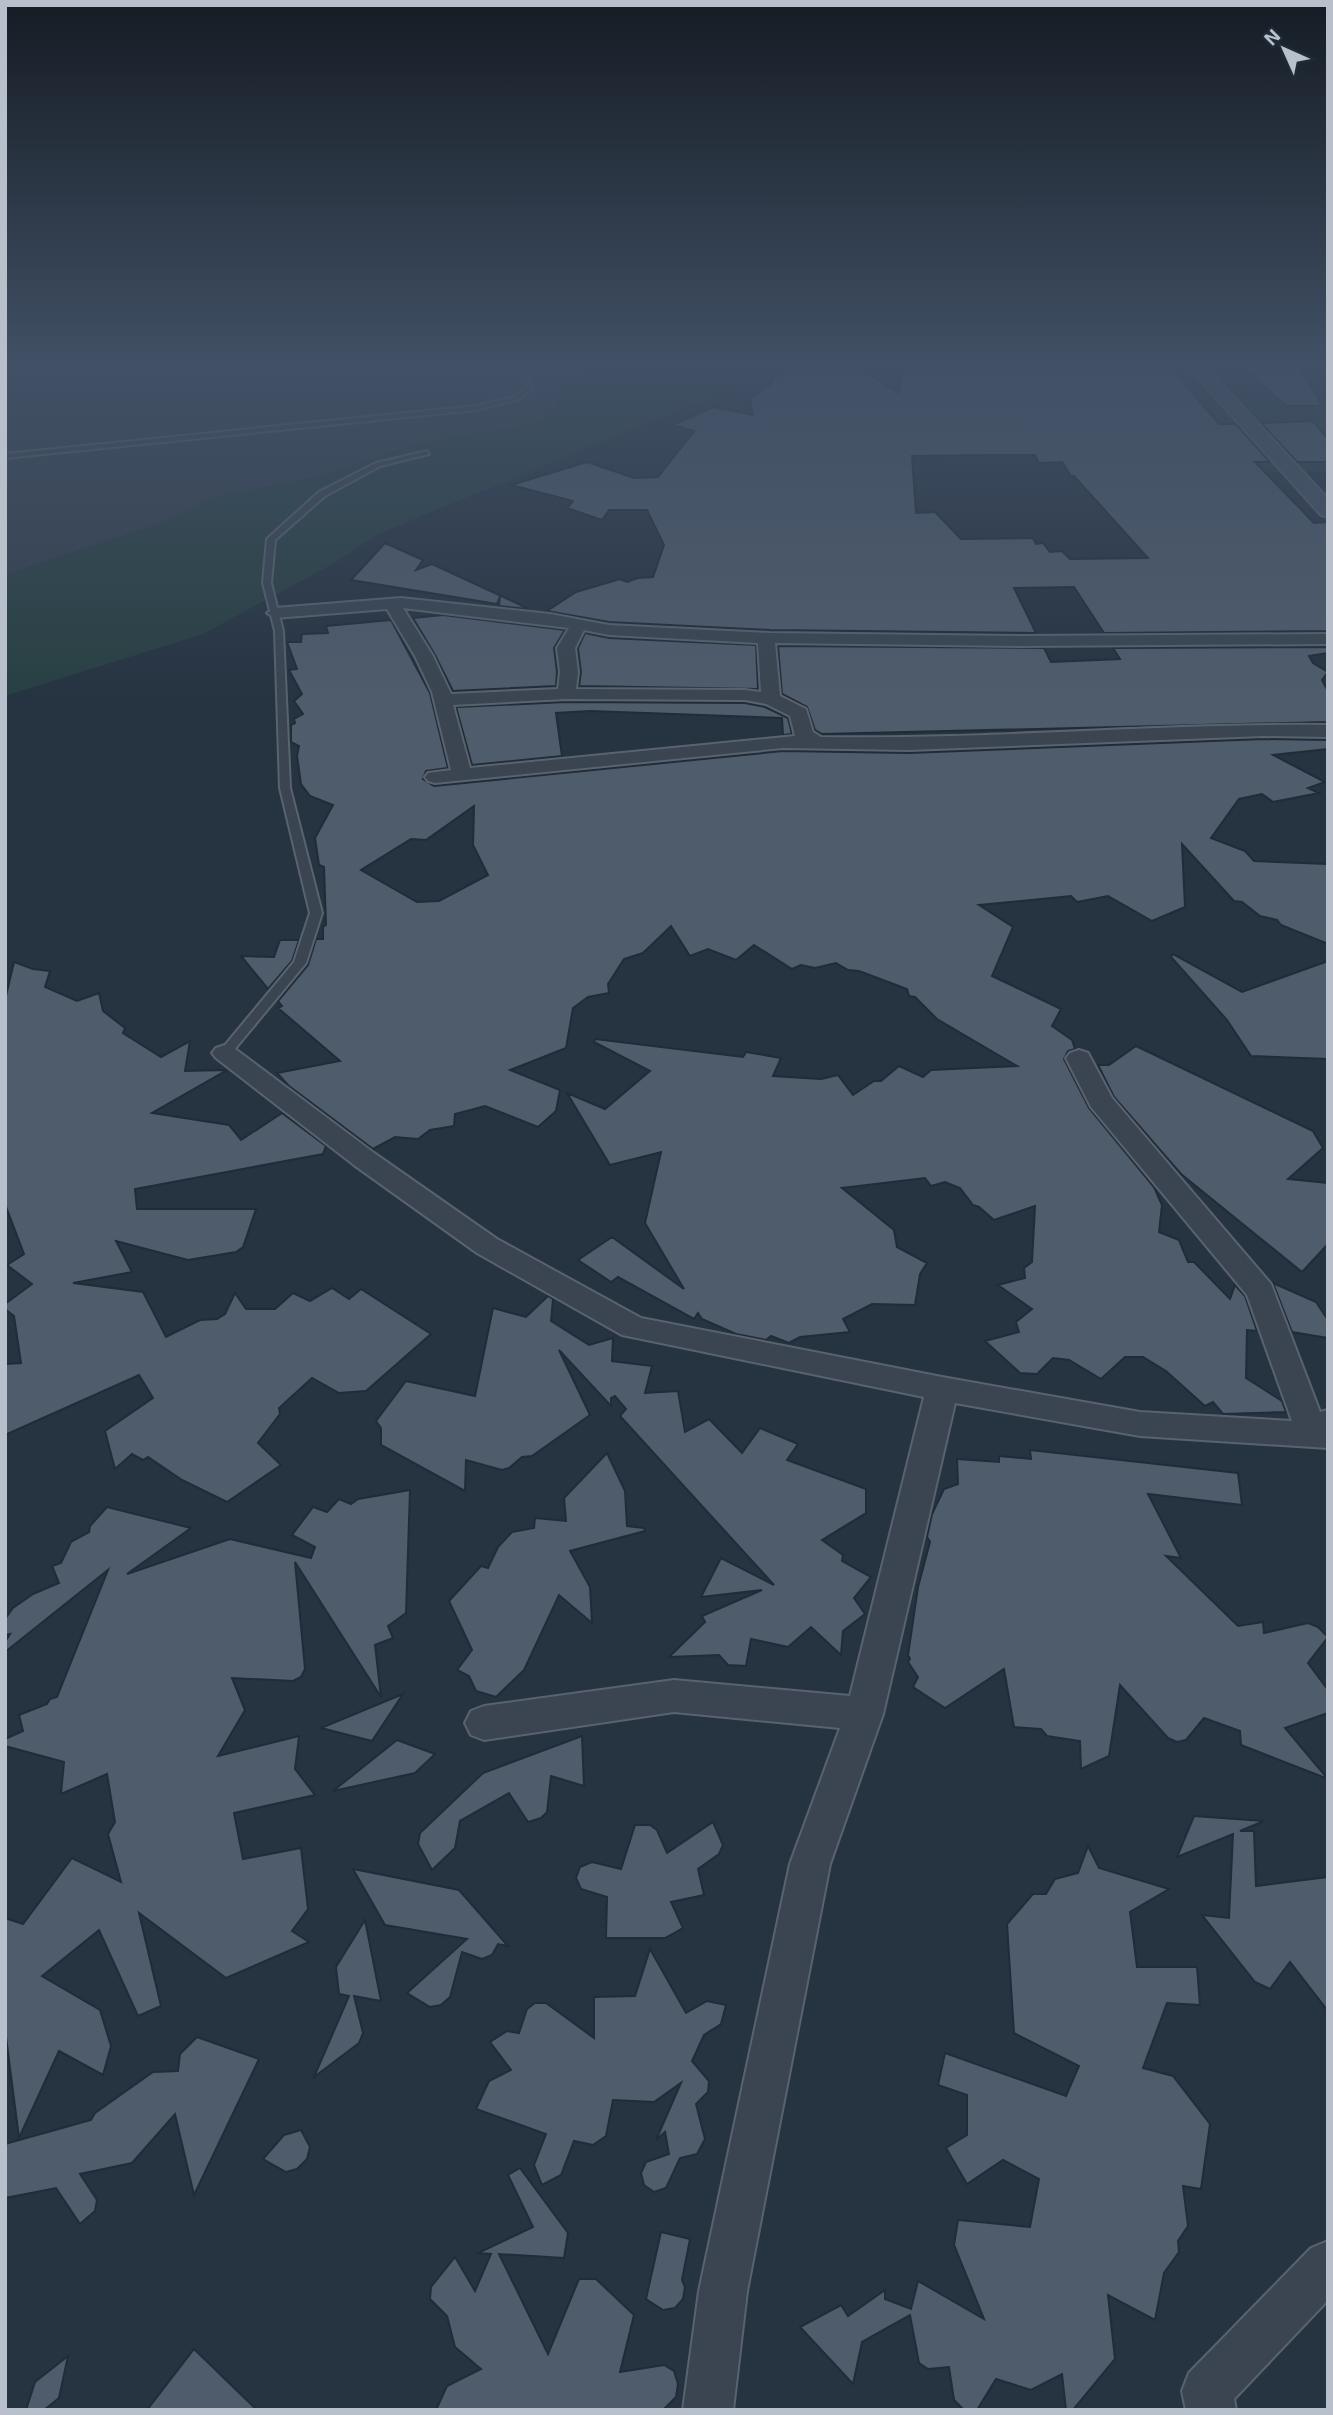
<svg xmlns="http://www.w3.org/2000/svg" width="1333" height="2415" font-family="'Exo 2',sans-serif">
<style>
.airport{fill:#34404e}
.green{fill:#284042}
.building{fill:#4f5c6c;stroke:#212c38;stroke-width:2;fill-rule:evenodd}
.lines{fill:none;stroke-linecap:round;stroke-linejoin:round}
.lane-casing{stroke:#58636e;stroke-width:4}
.street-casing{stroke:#58636e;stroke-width:4}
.secondary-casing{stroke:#58636e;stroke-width:4}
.lane{fill:#3a4551;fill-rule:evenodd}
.street{fill:#3a4551;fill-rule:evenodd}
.secondary{fill:#485464;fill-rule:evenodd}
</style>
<rect width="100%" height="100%" fill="#263341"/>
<!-- airport -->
<path class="airport" d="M5 362H604L563 387 554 408 541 423 414 445 318 477 216 497 170 520 5 575Z"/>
<!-- green -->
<g class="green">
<path d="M604 362H793L755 385 681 409 376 535 338 561 203 634 5 696V575L170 520 216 497 318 477 414 445 540 423 554 408 563 387Z"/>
<path d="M1172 362H1214L1248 400 1328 402V472H1260Z"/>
</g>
<!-- building -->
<g class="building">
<path d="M812 362H849L899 393 903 362H1160L1171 368 1219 424H1236L1270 462H1255L1314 523 1328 522V631L1104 633 1074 587 1014 588 1036 633 770 630 609 622 547 611 576 592 620 579 627 582 638 578 653 577 664 545 647 510H609L602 520 567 508 573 501 511 485 587 462 634 478 658 477 694 431 673 425 713 407 753 415 750 399 771 384 773 377 787 374 797 365ZM992 455H1035L1039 463 1062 462 1071 476H1074L1148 558 1070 559 1062 551 1050 552 1043 543 1036 544 1033 538 961 539 935 512 916 513 912 456Z"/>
<path d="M1292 364 1300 370 1323 406H1286L1242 365Z"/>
<path d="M1313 421 1328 439V462H1297L1261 423Z"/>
<path d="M385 543 423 560 416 570 432 564 529 609 499 606 500 596 497 604 351 580Z"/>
<path d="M443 615 565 630 554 648 557 672 556 686 453 691 435 655 413 618Z"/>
<path d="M391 620 430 693 448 768 426 771 423 779 434 786 783 751 909 753 1263 739 1328 740V749L1273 755 1325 782 1308 788 1319 793 1273 802 1262 794 1239 799 1211 838 1245 851 1254 861 1328 864V944L1281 925 1277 920 1260 916 1242 902 1234 901 1182 844 1185 907 1152 921 1108 896 1077 902 1071 896 979 905 1013 927 992 976 1061 1009 1052 1026 1072 1040 1075 1049 1068 1051 1064 1059 1089 1108 1154 1187 1162 1205 1159 1232 1179 1240 1188 1262H1194L1230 1299 1235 1285 1245 1296 1257 1331 1247 1330 1246 1378 1282 1401 1286 1412 1223 1414 1213 1402 1205 1406 1166 1371 1143 1357H1125L1101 1379 1069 1360 1053 1358 1037 1374 1020 1373 985 1341 1019 1332 1016 1322 1032 1309 998 1285 1025 1278 1024 1268 1032 1262 1035 1206 994 1220 979 1207 973 1205 960 1188 945 1182 931 1186 925 1178 842 1188 894 1230 897 1247 927 1263 920 1274 915 1305 872 1304 843 1319 850 1332 800 1337 789 1343 771 1336 766 1340 736 1334 702 1319 698 1313 694 1319 618 1277 611 1282 578 1260 612 1237 684 1289 645 1223 661 1152 610 1165 567 1093 605 1109 650 1071 594 1042 595 1039 743 1057 746 1052 781 1058 773 1076 821 1079 838 1075 853 1095 874 1081H881L899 1066 923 1077 931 1070 1017 1066 937 1019 915 997 909 996 907 989 859 971 848 970 836 963 815 968 801 965 792 969 754 945 736 960 708 949 690 956 671 926 643 953 624 959 608 984 609 993 588 997 573 1008 566 1048 510 1070 560 1090 556 1111 538 1127 485 1106 455 1114 454 1126 430 1130 418 1139 395 1137 373 1149 289 1086 277 1073 340 1061 278 1008 282 1006 278 1001 308 965 316 939H323V927L326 925 324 867 319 865 315 838 333 805 310 796 301 784 297 756 299 746 291 742V725L295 723 294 719 303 714 294 701 302 694 289 670 297 669 287 642H301L302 634 328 633 326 626ZM474 806 473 845 488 875 439 901 417 902 361 870 411 839 426 840Z"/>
<path d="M585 633 609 638 756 645 758 689 579 686 581 672 578 648Z"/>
<path d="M778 646 1044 648 1051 662 1120 659 1113 648 1328 647V653L1309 656 1313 663 1328 672 1322 680 1328 691V722L822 734 815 730 807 707 782 694Z"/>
<path d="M566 702 745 703 765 707 788 718 792 734 783 735 782 718 590 711 556 713 562 756 472 765 456 707Z"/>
<path d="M280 940H299L292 961 268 989 241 956 274 957Z"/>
<path d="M1173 954 1242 992 1328 961V1059L1251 1056 1227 1020 1171 957Z"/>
<path d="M14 962 33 969 50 971 45 987 77 1001 99 993 103 1011 125 1028 123 1033 161 1057 190 1041 185 1071 227 1070 152 1113 229 1125 241 1140 282 1113 326 1146 323 1154 135 1189 137 1209H256L243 1247 236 1252 188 1260 116 1241 132 1272 73 1283 143 1292 166 1337 200 1320 217 1319 225 1314 235 1293 246 1309H275L293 1293 310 1301 332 1288 349 1299 361 1289 431 1334 366 1391 339 1393 312 1378 279 1408 280 1414 258 1443 281 1465 227 1502 182 1480 148 1457 143 1460 132 1454 115 1469 105 1431 153 1398 139 1375 5 1435V1364L21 1363 14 1316 5 1309V1304L32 1284 7 1265 24 1254 5 1204V1000Z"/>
<path d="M1136 1046 1313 1131 1323 1148 1288 1179 1328 1183V1244L1302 1272 1181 1174 1114 1097 1098 1065H1109Z"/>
<path d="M1273 1283 1316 1302 1328 1320V1338L1292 1332Z"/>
<path d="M548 1296 553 1299 551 1321 589 1345 613 1338 612 1361 652 1366 645 1393 678 1391 685 1432 709 1419 742 1453 760 1428 798 1444 787 1460 866 1489V1513L822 1540 843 1555 842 1561 871 1577 854 1598 865 1614 843 1631 841 1655 811 1627 788 1647 751 1639 746 1666 728 1665 719 1655 669 1657 705 1622 702 1616 762 1590 701 1597 721 1558 774 1585 620 1416 626 1409 615 1396 611 1398V1406L559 1350 590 1415 532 1456 522 1457 509 1468 502 1470 466 1460 465 1491 381 1445V1428L376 1421 406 1381 475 1396 493 1308 526 1317Z"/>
<path d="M1030 1450 1238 1473 1242 1505 1148 1494 1181 1558 1166 1556 1238 1626 1263 1622 1264 1633 1308 1623 1318 1627 1328 1637 1308 1663 1328 1690V1713L1285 1728 1328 1779 1241 1745 1240 1731 1204 1718 1186 1740 1177 1742 1168 1738 1120 1685 1109 1756 1081 1769 1080 1741 1047 1736 1041 1729 1014 1727 1004 1669 945 1708 913 1687 918 1677 908 1662 910 1659 908 1655 918 1587 930 1542 927 1537 932 1514 944 1489 958 1484 957 1459 999 1462V1456L1031 1459Z"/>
<path d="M607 1453 625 1491 627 1526 644 1528 645 1531 570 1551 590 1587 592 1623 559 1595 524 1670 496 1697 476 1691 469 1676 457 1670 472 1650 449 1601 481 1566 488 1568 498 1547 512 1532 534 1528 535 1518 566 1521 564 1498Z"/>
<path d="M410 1490 406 1613 388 1626 393 1638 375 1645 381 1697 295 1562 305 1669 301 1677 293 1681 232 1678 245 1710 218 1756 299 1736 295 1769 315 1795 234 1813 243 1859 301 1848 308 1909 292 1931 309 1942 226 1978 139 1913 161 2006 138 2016 99 1930 42 1976 100 2010 111 2046 103 2075 59 2051 19 2138 5 2029V1918L23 1924 72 1858 121 1882 108 1834 115 1822 107 1774 61 1794 64 1762 5 1746V1739L23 1731 19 1715 47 1704 50 1699 57 1697 108 1570 5 1652V1642L10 1634 5 1635V1619L13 1608 33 1594 59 1583 52 1566 61 1563 71 1542 89 1532 90 1526 107 1507 191 1528 127 1574 230 1539 311 1558 315 1547 292 1535 313 1507 327 1512 339 1499 351 1504 358 1499Z"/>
<path d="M403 1694 372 1741 321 1728Z"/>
<path d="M582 1736 584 1786 551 1776 547 1812 541 1818 528 1822 509 1793 460 1821 455 1848 432 1870 418 1844 420 1833 483 1773Z"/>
<path d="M397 1740 435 1754 415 1773 333 1791Z"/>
<path d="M1194 1816 1264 1821 1240 1831H1254L1256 1886 1328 1877V2011L1290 1962 1270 1989 1255 1982 1202 1915 1229 1918 1233 1834 1177 1857Z"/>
<path d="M713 1822 723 1845 719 1854 698 1869 704 1895 671 1902 683 1928 665 1938H606L607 1897 581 1889 576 1878 580 1867 592 1862 621 1869 635 1825H650L657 1830 667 1853Z"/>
<path d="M1088 1846 1099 1868 1169 1889 1130 1912 1137 1967H1197L1200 2005 1167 2003 1143 2068 1173 2076 1210 2124 1201 2189 1183 2186 1188 2226 1178 2241 1179 2252 1164 2273 1155 2320 1108 2295 1115 2359 1073 2410H1066L1062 2374 1031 2390 996 2379 977 2410H964L954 2400 949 2367 928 2369 919 2363 910 2315 862 2342 853 2384 800 2327 841 2305 848 2316 885 2290V2299L911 2309 918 2281 984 2319 954 2245 958 2220 1030 2227 1039 2179 1003 2160 967 2184 946 2148 967 2135V2095L938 2085 945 2053 1066 2096 1079 2066 1014 2033 1007 1924 1033 1894H1046L1055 1879 1078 1873Z"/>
<path d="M353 1869 459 1890 508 1946 498 1944 492 1955 482 1959 462 1952 450 1997 441 2005 430 2007 407 1993 467 1939 385 1925Z"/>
<path d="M365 1920 381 2001 354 1996 363 2033 359 2043 314 2077 349 1996 339 1994 336 1967Z"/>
<path d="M650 1949 686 2013 707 2001 726 2005 721 2024 704 2035 692 2061 709 2081 708 2092 696 2104 705 2139 697 2154 680 2158 666 2188 654 2192 644 2185 641 2173 646 2162 669 2154 665 2132 656 2140 681 2083 654 2102 613 2100 606 2136 593 2145 574 2141 561 2175 542 2185 534 2165 546 2134 476 2109 489 2081 511 2070 490 2042 507 2031 519 2033 527 2009 535 2003H546L594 2038V1997L635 1996Z"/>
<path d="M197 2037 259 2059 194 2195 175 2114 132 2163 80 2174 97 2200 95 2211 80 2224 56 2188 5 2198V2144L91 2120 95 2113 153 2072 178 2071 180 2054Z"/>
<path d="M301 2130 310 2147 307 2159 297 2169 286 2172 263 2159 284 2135Z"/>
<path d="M520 2168 568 2233 564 2258 499 2254 548 2354 579 2279H596L634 2315 620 2372 664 2365 674 2371 678 2384 676 2397 663 2410H436L447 2386 481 2369 455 2347 447 2316 430 2299 431 2287 455 2257 475 2291 491 2254 478 2253 533 2227 508 2175Z"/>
<path d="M661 2232 690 2239 682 2280 685 2287 683 2299 675 2308 663 2310 646 2299Z"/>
<path d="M194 2349 257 2410H147Z"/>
<path d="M68 2356 59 2398 44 2410H26L35 2382Z"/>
</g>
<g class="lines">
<defs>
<g id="lane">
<path d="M511 362H518L526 371 532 388 519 399 476 410 5 458V454L476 406 515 397 527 387 520 372Z"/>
<path d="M427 451 429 454 380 466 325 496 275 540 271 583 283 631 290 788 322 913 306 963 229 1056H221L219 1053 221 1050 294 962 310 913 280 788 275 631 263 583 267 539 319 492 376 463Z"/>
</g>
<g id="street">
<path d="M401 598 550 614 609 625 770 633 1022 636 1328 634V644L1022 646 775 643 780 696 806 709 813 732 821 737C990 740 1159 723 1328 725V737L1263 736 909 750 783 748 435 783 428 781 425 777 428 773 451 770 432 692 415 656 387 609 275 618 267 613 275 608ZM403 608 569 628 557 648 560 672 558 689 451 694 433 656ZM584 630 609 635 758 643 761 692 745 690 576 689 578 672 575 648ZM566 699 745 700 766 704 790 716 795 736 470 768 453 705Z"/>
<path d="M225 1045 234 1048 374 1153 497 1239 641 1318 942 1377 1140 1412 1292 1421 1247 1295 1091 1107 1066 1058 1070 1053 1079 1050 1088 1053 1112 1098 1271 1284 1320 1412 1328 1410V1448L1140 1436 955 1403 883 1714 830 1864 747 2291 733 2410H683L699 2291 790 1864 840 1728 674 1712 484 1740 471 1735 465 1723 471 1711 484 1706 674 1680 850 1696 924 1397 622 1335 477 1253 354 1165 216 1058 212 1053 216 1048Z"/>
<path d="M1328 2241V2300L1234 2399 1236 2410H1186L1182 2391 1189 2373 1311 2248Z"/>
</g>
<path id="secondary" d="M1184 362H1201L1328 499V517L1321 515Z"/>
</defs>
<!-- lane casing -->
<use href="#lane" class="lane-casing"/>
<!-- street casing -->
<use href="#street" class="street-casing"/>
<!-- secondary casing -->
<use href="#secondary" class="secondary-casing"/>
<!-- lane -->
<use href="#lane" class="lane"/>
<!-- street -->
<use href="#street" class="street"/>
<!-- secondary -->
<use href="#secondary" class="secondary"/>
</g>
<!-- sky -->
<linearGradient id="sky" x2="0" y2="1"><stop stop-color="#151c24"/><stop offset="0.52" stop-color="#415065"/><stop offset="1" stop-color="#415065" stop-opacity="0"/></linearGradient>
<rect width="1333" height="700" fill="url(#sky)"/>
<!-- border -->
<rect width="1333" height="2415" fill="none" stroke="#b7c0cb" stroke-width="14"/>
<!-- north arrow -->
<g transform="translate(1284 49) rotate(315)" stroke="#1f2a36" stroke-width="5" paint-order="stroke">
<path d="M0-5L12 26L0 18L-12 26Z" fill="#b7c0cb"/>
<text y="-10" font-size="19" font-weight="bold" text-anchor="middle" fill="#b7c0cb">N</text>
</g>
</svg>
